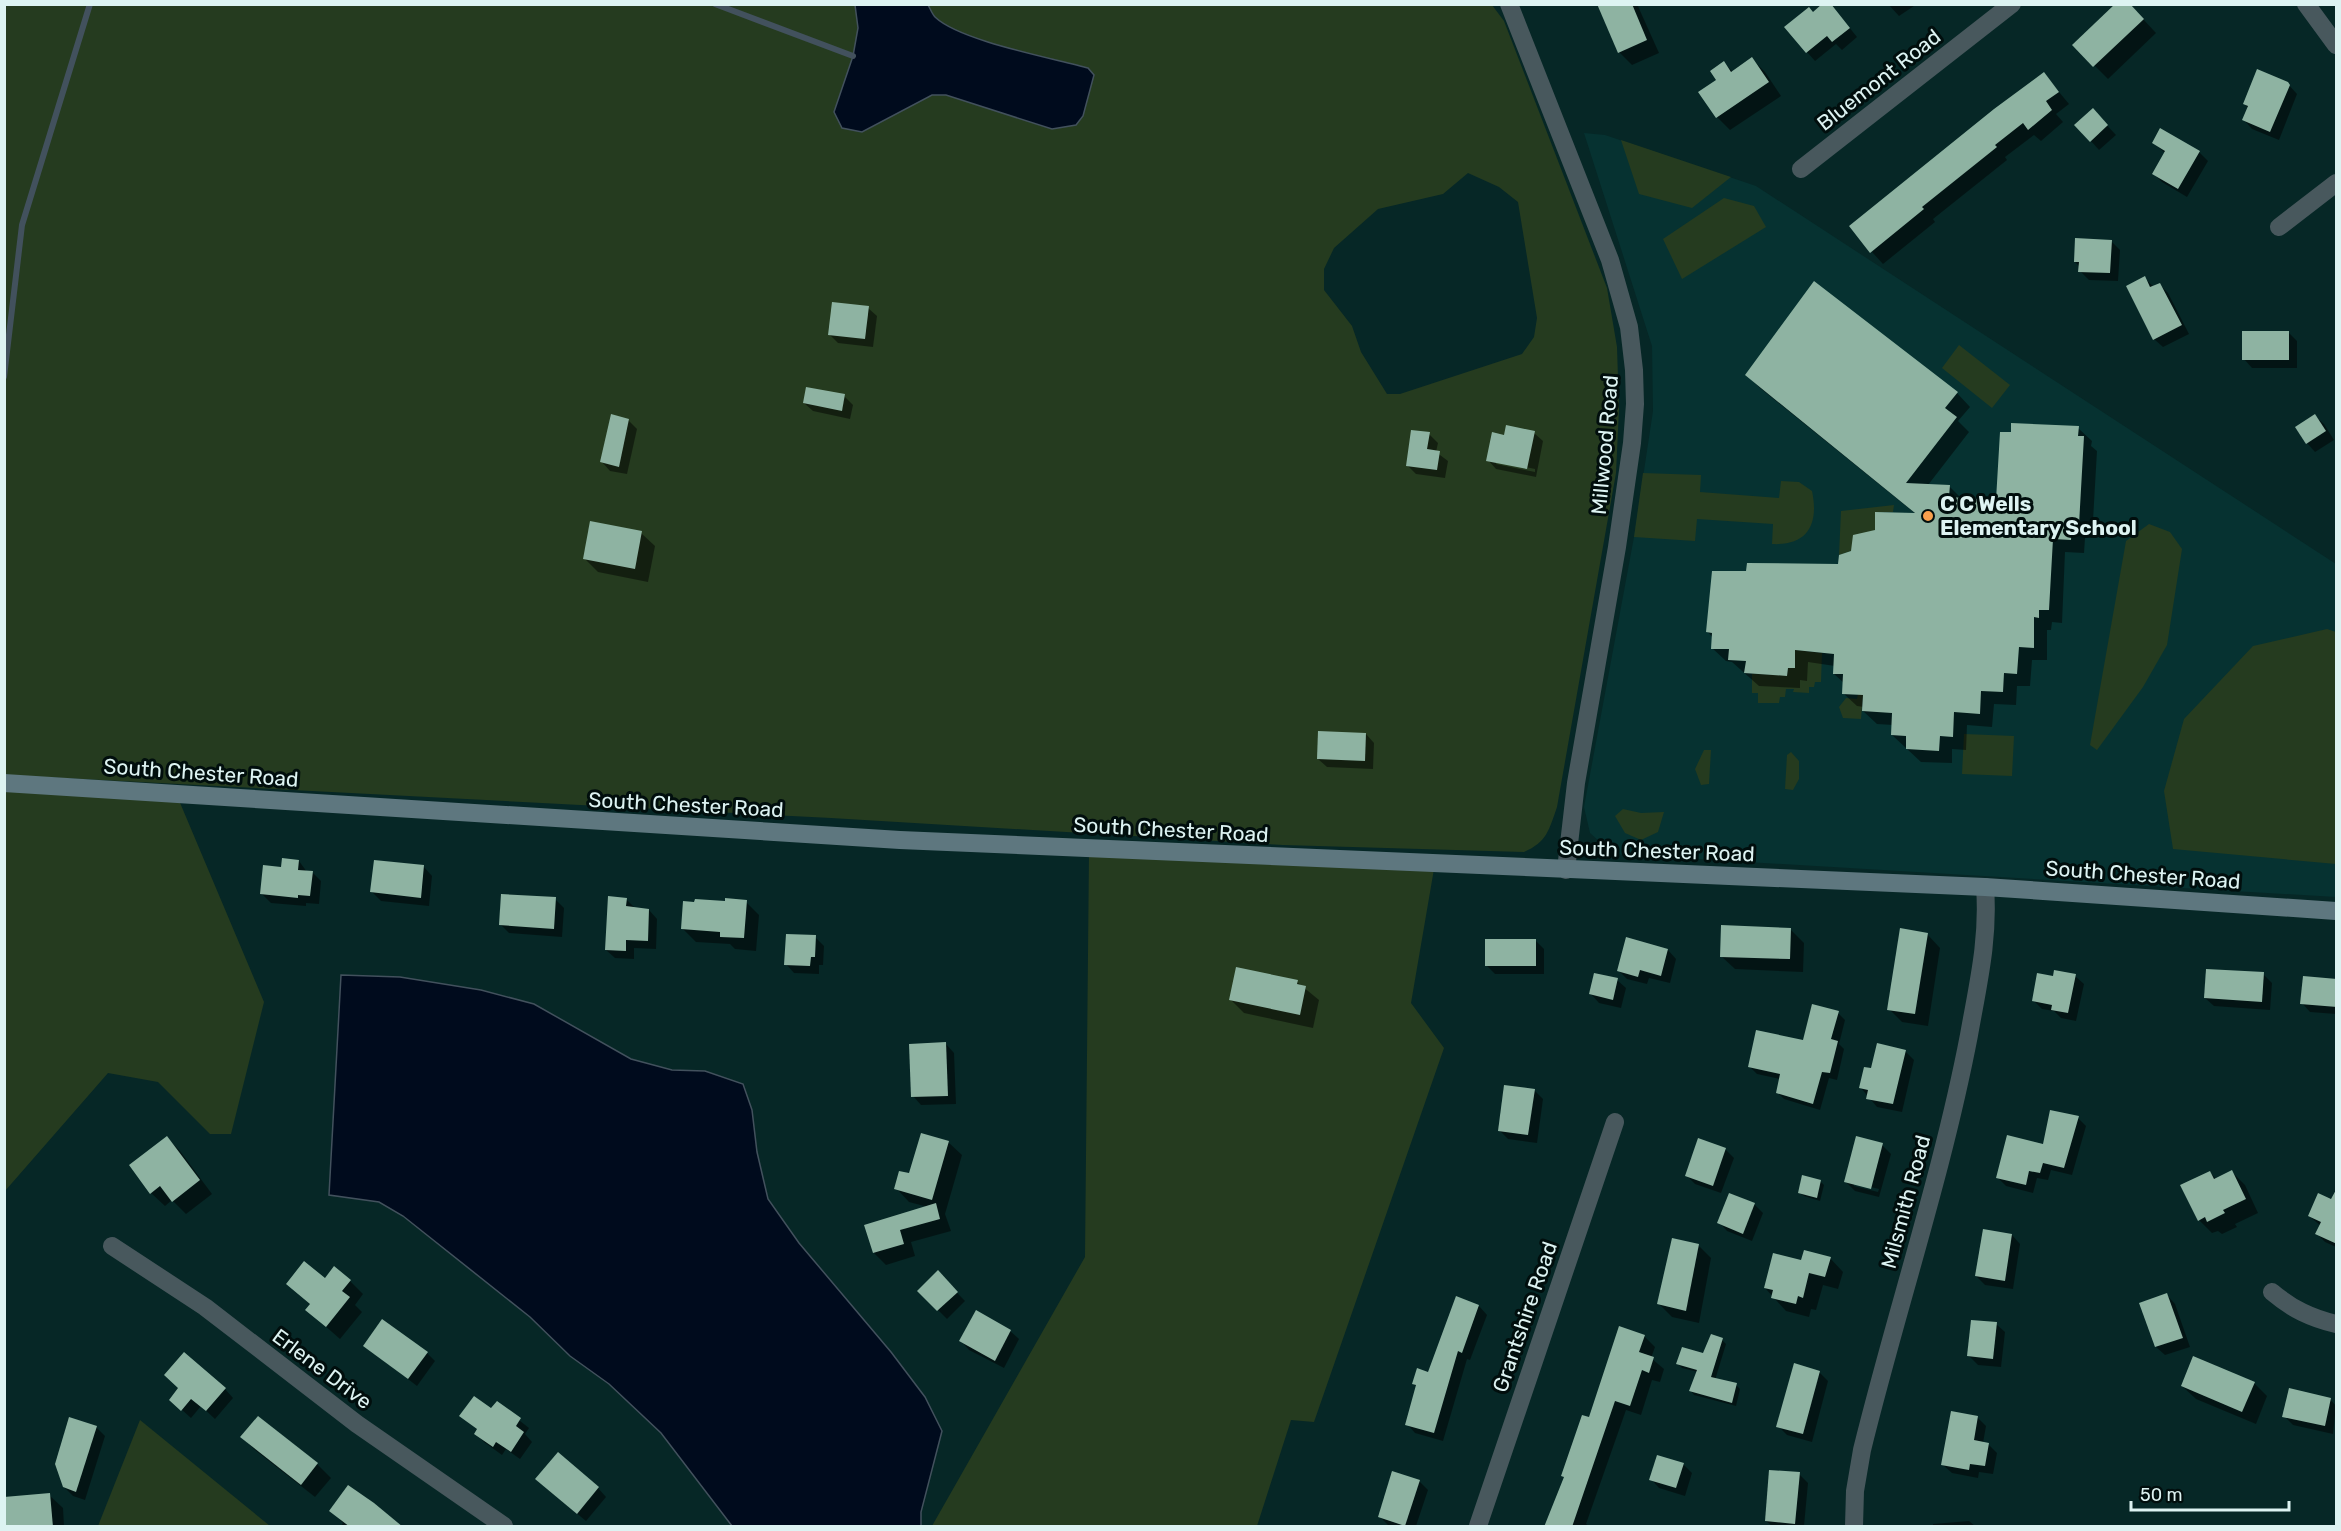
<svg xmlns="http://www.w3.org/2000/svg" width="2341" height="1531" font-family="Rubik,sans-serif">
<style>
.built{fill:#063231}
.green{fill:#253b1f;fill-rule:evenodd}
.water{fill:#000b1d;stroke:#42515d;stroke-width:1.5}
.shadow{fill:#0007;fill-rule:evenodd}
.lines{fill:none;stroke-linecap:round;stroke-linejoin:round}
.stream{stroke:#42515d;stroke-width:6}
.building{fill:#8eb3a2}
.street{stroke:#48585d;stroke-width:18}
.secondary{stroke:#5e777f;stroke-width:18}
.poi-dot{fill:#f9a04d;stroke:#010e0d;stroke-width:2}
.labels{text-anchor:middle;stroke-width:6;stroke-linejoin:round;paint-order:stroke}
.street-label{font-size:21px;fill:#ddf3f2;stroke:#010e0d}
.poi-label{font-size:21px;font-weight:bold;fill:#ddf3f2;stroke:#010e0d;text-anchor:start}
</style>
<rect width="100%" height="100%" fill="#062726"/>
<!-- built -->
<path class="built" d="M1584 133 1605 135 1756 186 2336 564V897L1613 854 1590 833 1584 807 1634 537 1653 411 1652 346Z"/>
<!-- green -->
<g class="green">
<path d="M4 5H1492L1504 21 1607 288 1617 347 1619 409 1616 473 1557 807C1549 830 1547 842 1524 852L1283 845 831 818 5 775ZM1468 173 1499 187 1518 202 1537 318 1534 337 1522 354 1400 394H1387L1361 352 1352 326 1324 290V269L1334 248 1378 209 1443 194Z"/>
<path d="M1621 140 1731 177 1692 208 1639 194Z"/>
<path d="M1724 198 1754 206 1766 227 1682 279 1663 239Z"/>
<path d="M1959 345 2010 385 1992 408 1942 368Z"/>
<path d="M1643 473 1701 475 1700 492 1779 498 1781 481 1799 482 1812 491C1819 524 1808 546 1772 544L1773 524 1697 519 1695 541 1634 537Z"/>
<path d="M1894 505 1893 512H1875V530L1851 551 1839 555 1841 511Z"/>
<path d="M2149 524 2170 532 2182 549 2167 645 2143 687 2097 750 2090 745 2126 541Z"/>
<path d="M2327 629 2336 632V864L2173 849 2164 791 2184 719 2253 646Z"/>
<path d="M1795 650 1822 653 1821 682H1815L1814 687H1809V693L1793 692 1794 689H1786L1785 697H1780L1779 703H1758V693H1752V674L1787 675 1788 668H1795Z"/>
<path d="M1858 694H1863L1861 719 1843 718 1839 707 1846 698 1857 699Z"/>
<path d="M1964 734 2014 736 2012 776 1962 774Z"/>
<path d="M1704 750H1711L1709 784 1701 785 1695 769Z"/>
<path d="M1791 752 1799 761V779L1793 790 1785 789 1787 755Z"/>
<path d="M5 790 178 798 264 1002 231 1134H210L158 1082 108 1073 5 1191Z"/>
<path d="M1623 809 1641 813 1664 812 1658 832 1641 840 1625 833 1615 816Z"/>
<path d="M1089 852 1434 869 1411 1003 1444 1048 1314 1422 1291 1420 1257 1526H932L1085 1257Z"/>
<path d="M140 1420 270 1526H98Z"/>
</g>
<!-- water -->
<g class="water">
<path d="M855 5H928C930 8 932 14 935 17 960 41 1052 58 1088 68L1094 75 1083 116 1076 125 1052 129 946 95H932L862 132 842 128 834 112 853 56 858 28Z"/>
<path d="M341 975 400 977 481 990 534 1004 631 1059 672 1070 705 1071 743 1084 752 1110 757 1152 768 1199 799 1243 891 1352 925 1397 942 1431 921 1512V1526H732L661 1433 609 1384 570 1356 530 1317 403 1216 379 1202 329 1195Z"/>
</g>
<!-- shadow -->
<g class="shadow">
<path d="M1598 4H1637L1659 53 1632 65 1619 52Z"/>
<path d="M1888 4H1913L1914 6 1899 16Z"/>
<path d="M2129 4 2156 33 2108 79 2074 45Z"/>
<path d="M1836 11 1857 37 1842 50 1836 44 1815 61 1807 52 1814 13Z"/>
<path d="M1752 59 1765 72 1781 96 1730 130 1717 117 1718 80 1724 63 1733 72Z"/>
<path d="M2044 74 2069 104 2056 114 2063 122 2041 141 2034 135 2005 157 2007 160 1933 219 1935 222 1883 264 1872 252Z"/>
<path d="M2287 83 2297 94 2279 140 2252 129 2244 120 2248 108 2244 103Z"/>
<path d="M2101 119 2116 135 2099 150 2091 141Z"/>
<path d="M2154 143 2199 152 2208 161 2187 197 2162 182 2154 174 2165 153Z"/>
<path d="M2111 241 2120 250 2118 281 2089 280 2080 271V267L2075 262Z"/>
<path d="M2144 278 2154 287 2159 284 2168 293 2189 334 2163 347 2154 339Z"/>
<path d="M868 308 877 316 873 347 838 343 830 335Z"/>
<path d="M2288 332 2297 341V368H2252L2244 359Z"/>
<path d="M1747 375 1957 393 1970 407 1958 421 1969 432 1928 485 1949 486 1962 499 1998 501 2078 428 2092 441 2091 446 2097 451 2092 538H2085L2084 553 2065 552 2062 623 2052 622 2051 630H2047V660H2032L2030 686H2017L2016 705 1994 704 1992 727 1967 725 1966 750 1952 749V763L1921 762 1892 735 1893 725 1877 724 1863 711 1864 707 1857 706 1843 693 1844 683 1834 674 1835 666 1808 662 1807 681 1800 680V688L1759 686 1732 662 1726 661 1712 648 1713 638 1708 632 1747 573 1839 566 1876 531 1916 514 1760 388Z"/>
<path d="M844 396 853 405 850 419 813 411 804 403Z"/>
<path d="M2315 416 2324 424 2334 440 2315 452 2307 443Z"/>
<path d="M628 420 637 429 627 474 610 471 602 462Z"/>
<path d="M1534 433 1543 441 1536 477 1496 469 1488 460 1506 436ZM1496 461 1535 469V472L1496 464Z"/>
<path d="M1429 434 1438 443 1436 452 1448 461 1445 478 1416 474 1407 465Z"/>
<path d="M641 533 655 546 648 582 598 572 584 558Z"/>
<path d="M1366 734 1374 743 1373 769 1327 767 1318 759Z"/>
<path d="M299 861 307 872H312L321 881 319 904 306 903V906L271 903 262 894 283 868Z"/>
<path d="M424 867 432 876 429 906 381 901 372 892Z"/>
<path d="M555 899 564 908 562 937 509 933 500 924Z"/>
<path d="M626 899 635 908 649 910 657 919 656 949 634 948V959L615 958 606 950Z"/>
<path d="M746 902 759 915 756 951 735 949 730 944 696 942 682 928Z"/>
<path d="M1791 930 1804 943 1803 972 1735 969 1721 956Z"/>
<path d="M1927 934 1940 948 1928 1026 1902 1022 1889 1009Z"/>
<path d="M815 937 824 946 823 965H819V974L794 973 786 964Z"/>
<path d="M1535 940 1544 949V974H1495L1487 966Z"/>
<path d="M1668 950 1676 959 1670 983 1649 978 1647 984 1627 979 1618 970Z"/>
<path d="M2263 974 2272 983 2270 1010 2214 1006 2205 998Z"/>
<path d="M2075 976 2084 984 2076 1021 2061 1018 2054 1011 2042 1009 2033 1000 2054 978Z"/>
<path d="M1617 980 1626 988 1621 1008 1599 1003 1591 994Z"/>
<path d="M2336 981V1014L2310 1012 2302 1003Z"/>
<path d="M1297 982 1319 1000 1313 1028 1244 1013 1230 999Z"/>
<path d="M1838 1013 1845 1020 1839 1044 1844 1049 1837 1080 1829 1078 1820 1110 1784 1099 1777 1092 1780 1079 1757 1074 1750 1067 1804 1041Z"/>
<path d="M946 1044 954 1053 956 1104 921 1105 913 1096Z"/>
<path d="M1905 1051 1914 1060 1902 1112 1877 1107 1861 1088 1872 1070Z"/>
<path d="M1534 1090 1543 1099 1537 1143 1508 1139 1499 1130Z"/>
<path d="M2078 1118 2086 1126 2072 1175 2051 1170 2048 1180 2037 1178 2033 1193 2006 1186 1998 1178 2044 1146Z"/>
<path d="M167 1138 180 1151 212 1194 186 1214 172 1200 165 1206 151 1193Z"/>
<path d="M948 1142 962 1155 945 1214 951 1231 911 1242 915 1256 886 1265 874 1253 866 1226 928 1207 909 1202 896 1188Z"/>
<path d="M1882 1145 1891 1154 1879 1197 1855 1191 1846 1182ZM1854 1183 1879 1189 1878 1192 1854 1186Z"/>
<path d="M1725 1149 1734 1158 1721 1193 1695 1184 1687 1176Z"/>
<path d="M2210 1172 2216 1179 2232 1172 2245 1185 2258 1213 2235 1224 2237 1227 2222 1234 2218 1231 2212 1233 2199 1220Z"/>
<path d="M1820 1181 1824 1185 1820 1201 1804 1196 1800 1193Z"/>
<path d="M2336 1198V1247L2325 1242 2317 1234 2321 1226 2309 1216 2335 1203Z"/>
<path d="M1754 1204 1763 1213 1752 1241 1727 1231 1719 1222Z"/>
<path d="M2012 1235 2020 1244 2013 1289 1985 1285 1976 1276Z"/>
<path d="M1698 1245 1711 1258 1699 1323 1672 1317 1659 1304Z"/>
<path d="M1830 1258 1843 1272 1838 1289 1823 1285 1816 1310 1811 1309 1809 1317 1786 1311 1765 1288 1802 1262Z"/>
<path d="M938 1273 965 1301 947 1319 919 1291Z"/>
<path d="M325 1280 350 1281 363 1294 355 1305 362 1312 340 1339 307 1310 311 1305 288 1284Z"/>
<path d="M2167 1295 2175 1304 2190 1347 2165 1355 2156 1347Z"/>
<path d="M1479 1306 1487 1315 1470 1360 1467 1359 1443 1441 1415 1433 1407 1424 1417 1387 1414 1384 1429 1374Z"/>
<path d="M1996 1324 2005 1332 2001 1367 1978 1365 1969 1356Z"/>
<path d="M1010 1331 1019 1339 1004 1368 969 1350 961 1341Z"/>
<path d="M1644 1336 1655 1347 1651 1358 1664 1369 1660 1382 1652 1380 1641 1415 1626 1410 1586 1524 1589 1526H1545L1590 1419Z"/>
<path d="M1722 1340 1726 1344 1715 1380 1736 1385 1740 1389 1736 1406 1694 1395 1691 1391 1698 1372 1682 1368 1678 1364 1704 1355Z"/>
<path d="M365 1346 427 1353 435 1361 417 1386Z"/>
<path d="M1819 1372 1828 1381 1812 1442 1787 1435 1778 1426Z"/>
<path d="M2254 1383 2267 1396 2256 1424 2196 1399 2182 1386Z"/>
<path d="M225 1389 233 1398 215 1419 201 1406 191 1418 171 1400Z"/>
<path d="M2330 1399 2336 1406 2333 1434 2293 1425 2284 1416Z"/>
<path d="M497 1403 529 1428 525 1434 532 1442 520 1459 506 1449 502 1455 484 1442 476 1434 478 1430 461 1416 492 1410Z"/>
<path d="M1977 1417 1986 1426 1983 1443 1988 1444 1997 1453 1993 1474 1979 1472 1978 1478 1952 1473 1943 1465Z"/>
<path d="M258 1418 317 1464 331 1478 315 1497 255 1450 242 1437Z"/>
<path d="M96 1427 105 1436 85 1500 73 1496 64 1487Z"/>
<path d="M1683 1464 1692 1473 1685 1496 1659 1488 1651 1479Z"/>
<path d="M1799 1474 1808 1483 1804 1526H1772L1766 1521Z"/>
<path d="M1419 1481 1428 1490 1416 1526 1388 1525 1380 1517Z"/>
<path d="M546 1488H598L606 1497 586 1521Z"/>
<path d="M49 1495 63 1508 64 1526H4Z"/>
<path d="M331 1510 400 1526H341L343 1523Z"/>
<path d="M1969 1521 1975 1526H1933V1524Z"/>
</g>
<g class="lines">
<!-- stream -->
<g class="stream">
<path d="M715 4 853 56"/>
<path d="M4 377 22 225 90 4"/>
</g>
</g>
<!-- building -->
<g class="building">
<path d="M1597 4H1632L1647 40 1618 53Z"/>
<path d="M1822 4H1831L1850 28 1832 42 1827 36 1806 53 1784 27 1809 7 1813 12Z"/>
<path d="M2115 4H2130L2144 19 2093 67 2072 45Z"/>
<path d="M1752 57 1769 82 1716 118 1698 92 1716 80 1710 71 1724 61 1731 72Z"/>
<path d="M2257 69 2288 82 2290 85 2270 132 2242 120 2248 106 2243 104Z"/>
<path d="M2044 72 2059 92 2046 101 2052 110 2028 130 2023 123 1995 145 1997 147 1922 207 1924 209 1870 253 1849 226 1994 109Z"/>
<path d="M2093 108 2108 125 2090 142 2074 125Z"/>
<path d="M2160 128 2200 151 2178 189 2152 174 2165 151 2152 143Z"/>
<path d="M2075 238 2112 240 2110 273 2078 272 2079 262H2074Z"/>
<path d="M2145 276 2150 287 2160 283 2182 325 2153 340 2126 286Z"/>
<path d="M1814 281 1958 392 1945 408 1957 417 1906 483 1950 485 1949 497 1996 500 2000 432H2011V423L2079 426 2078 436H2084L2079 525H2072L2071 540 2053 539 2049 610H2039V618L2034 617V648L2019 647 2017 674 2004 673 2003 692 1981 691 1980 714 1954 712 1953 737 1940 736 1939 751 1906 749V736L1891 735 1892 713 1862 711 1863 695 1842 694 1843 674H1833L1834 654 1795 650V668H1788L1787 676 1744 673 1746 661 1728 660 1729 649H1711L1712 633 1706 632 1712 571H1746L1747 563 1838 564 1839 555 1851 551 1853 535 1875 530V512L1915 513 1745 375Z"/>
<path d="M832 302 869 306 865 339 828 335Z"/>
<rect x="2242" y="331" width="47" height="29"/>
<path d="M806 387 845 394 842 411 803 403Z"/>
<path d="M611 414 629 419 619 467 600 462Z"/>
<path d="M2315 414 2326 431 2306 444 2295 427Z"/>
<path d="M1506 425 1535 431 1527 469 1486 461 1492 432 1504 435Z"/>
<path d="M1411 430 1430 432 1427 449 1440 451 1437 470 1406 466Z"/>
<path d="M590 521 642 531 635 569 583 559Z"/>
<path d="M1318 731 1366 733 1365 761 1317 759Z"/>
<path d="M282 858 299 860 298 870 313 871 310 896 298 895V898L260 894 263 865 281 867Z"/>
<path d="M374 860 424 865 421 898 370 892Z"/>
<path d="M501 894 556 897 554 929 499 925Z"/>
<path d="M608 896 627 898 626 906 649 909 648 941 626 940V951L605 950Z"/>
<path d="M725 898 747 900 744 938 720 937V932L681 929 683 901 694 902 695 899 725 901Z"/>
<path d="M1721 925 1791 928 1790 959 1720 957Z"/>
<path d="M1900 928 1928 933 1915 1014 1887 1010Z"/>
<path d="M786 934 816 935 815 957H811L810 966 784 965Z"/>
<path d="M1626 937 1668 949 1661 976 1640 970 1638 977 1617 971Z"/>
<rect x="1485" y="939" width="51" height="27"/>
<path d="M1236 967 1298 980 1297 984 1306 986 1300 1015 1229 1000Z"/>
<path d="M2206 969 2264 972 2262 1002 2204 998Z"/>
<path d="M2054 970 2076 974 2068 1013 2051 1010 2052 1005 2032 1001 2037 973 2053 976Z"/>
<path d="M1594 973 1618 978 1613 1000 1589 994Z"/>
<path d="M2303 976 2337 979V1007L2300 1004Z"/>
<path d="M1812 1004 1839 1011 1831 1039 1838 1041 1830 1073 1822 1072 1813 1104 1776 1093 1780 1074 1748 1067 1756 1030 1803 1040Z"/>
<path d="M946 1042 948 1096 911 1097 909 1044Z"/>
<path d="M1877 1043 1906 1050 1893 1104 1866 1099 1868 1090 1859 1088 1864 1067 1871 1068Z"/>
<path d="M1504 1085 1535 1089 1528 1135 1498 1131Z"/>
<path d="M2050 1110 2079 1116 2064 1168 2043 1163 2040 1173 2029 1171 2026 1185 1996 1178 2007 1135 2043 1144Z"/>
<path d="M921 1133 949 1141 932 1200 894 1189 899 1171 909 1173Z"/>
<path d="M167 1136 200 1180 172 1202 160 1186 150 1194 129 1165Z"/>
<path d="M1856 1136 1883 1143 1871 1189 1844 1182Z"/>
<path d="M1698 1138 1726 1148 1713 1186 1685 1176Z"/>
<path d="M2232 1170 2246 1199 2223 1210 2225 1213 2207 1222 2205 1217 2198 1221 2180 1185 2210 1171 2214 1179Z"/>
<path d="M1802 1175 1821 1180 1817 1198 1798 1193Z"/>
<path d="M2337 1188V1244L2315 1234 2321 1222 2308 1216 2318 1193 2331 1199Z"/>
<path d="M1729 1193 1755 1203 1743 1234 1717 1223Z"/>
<path d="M936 1203 940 1219 900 1230 904 1244 873 1253 864 1225Z"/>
<path d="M1983 1229 2012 1234 2005 1281 1975 1276Z"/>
<path d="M1672 1238 1699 1244 1686 1311 1657 1304Z"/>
<path d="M1804 1250 1831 1257 1825 1277 1809 1273 1803 1298 1798 1296 1796 1304 1771 1298 1773 1290 1764 1288 1773 1253 1801 1260Z"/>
<path d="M304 1261 325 1278 334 1266 351 1280 342 1291 350 1297 326 1327 305 1310 310 1304 286 1284Z"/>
<path d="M938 1270 958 1292 937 1311 917 1291Z"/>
<path d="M2167 1293 2183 1338 2155 1347 2139 1303Z"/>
<path d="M1456 1296 1479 1305 1462 1353 1458 1351 1434 1433 1405 1425 1416 1385 1412 1384 1417 1368 1428 1372Z"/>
<path d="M976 1310 1011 1330 995 1361 959 1341Z"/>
<path d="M382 1319 428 1352 408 1379 363 1346Z"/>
<path d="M1971 1320 1997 1322 1993 1359 1967 1356Z"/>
<path d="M1619 1326 1645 1335 1639 1352 1654 1357 1649 1373 1642 1370 1630 1406 1615 1401 1572 1527H1544L1564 1477 1561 1476 1582 1415 1589 1417Z"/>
<path d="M1711 1334 1723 1338 1711 1377 1737 1383 1732 1403 1689 1391 1697 1370 1676 1364 1682 1347 1703 1353Z"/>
<path d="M184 1352 226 1388 206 1411 191 1399 181 1411 169 1400 178 1388 164 1375Z"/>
<path d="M2193 1356 2255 1382 2242 1412 2181 1386Z"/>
<path d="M1794 1363 1820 1371 1803 1434 1776 1427Z"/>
<path d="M2289 1388 2331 1398 2325 1426 2282 1417Z"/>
<path d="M474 1396 491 1408 497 1401 521 1418 516 1426 524 1432 511 1452 496 1442 493 1447 474 1434 477 1429 459 1416Z"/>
<path d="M1951 1411 1978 1416 1974 1440 1989 1443 1985 1466 1970 1464 1969 1470 1941 1465Z"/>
<path d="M258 1416 318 1463 301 1485 240 1437Z"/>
<path d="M69 1417 97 1426 76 1492 63 1487 55 1464Z"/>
<path d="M558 1452 599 1487 577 1514 535 1479Z"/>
<path d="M1657 1455 1684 1463 1676 1488 1649 1480Z"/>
<path d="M1769 1470 1800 1472 1795 1524 1765 1521Z"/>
<path d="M1392 1471 1420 1480 1405 1526 1378 1517Z"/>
<path d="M348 1485 374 1503 403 1527H350L329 1511Z"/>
<path d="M50 1493 53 1527H4V1497Z"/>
</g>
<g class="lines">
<!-- street -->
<g class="street">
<path d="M1509 4 1610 260 1629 327 1634 370 1635 404 1632 443 1617 547 1576 783 1566 870"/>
<path d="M2306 4 2336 45"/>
<path d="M1801 169 2012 4"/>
<path d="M2279 227 2336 183"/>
<path d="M112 1246 205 1307 357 1424 504 1526"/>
<path d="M2272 1292C2292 1309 2311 1318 2336 1324"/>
<path d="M1478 1526 1615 1122"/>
<path d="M1854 1526 1855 1491 1862 1450C1896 1311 1942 1176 1969 1035 1978 984 1989 939 1985 887"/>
</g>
<!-- secondary -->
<path class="secondary" d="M4 783 900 840 1985 887 2336 911"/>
</g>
<!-- markers -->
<circle class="poi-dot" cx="1928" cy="516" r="6"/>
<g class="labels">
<!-- street labels -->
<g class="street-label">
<text transform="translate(1879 80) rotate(-38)" y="7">Bluemont Road</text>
<text transform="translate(1605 445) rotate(-85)" y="7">Millwood Road</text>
<text transform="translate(201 773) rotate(4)" y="7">South Chester Road</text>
<text transform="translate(686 805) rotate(3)" y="7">South Chester Road</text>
<text transform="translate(1171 830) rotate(3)" y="7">South Chester Road</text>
<text transform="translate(1657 851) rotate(2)" y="7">South Chester Road</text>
<text transform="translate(2143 875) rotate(4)" y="7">South Chester Road</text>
<text transform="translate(1906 1202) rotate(-75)" y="7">Milsmith Road</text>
<text transform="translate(1525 1317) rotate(-71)" y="7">Grantshire Road</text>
<text transform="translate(322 1369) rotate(37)" y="7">Erlene Drive</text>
</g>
<!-- poi labels -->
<g class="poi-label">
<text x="1940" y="511">C C Wells<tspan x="1940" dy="24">Elementary School</tspan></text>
</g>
</g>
<!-- border -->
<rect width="2341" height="1531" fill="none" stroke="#ddf3f2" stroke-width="12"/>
<!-- scale -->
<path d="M2131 1501v9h158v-9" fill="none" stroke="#ddf3f2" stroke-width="3"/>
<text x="2140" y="1501" font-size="18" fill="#ddf3f2" stroke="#010e0d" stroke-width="4.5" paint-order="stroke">50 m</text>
</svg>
